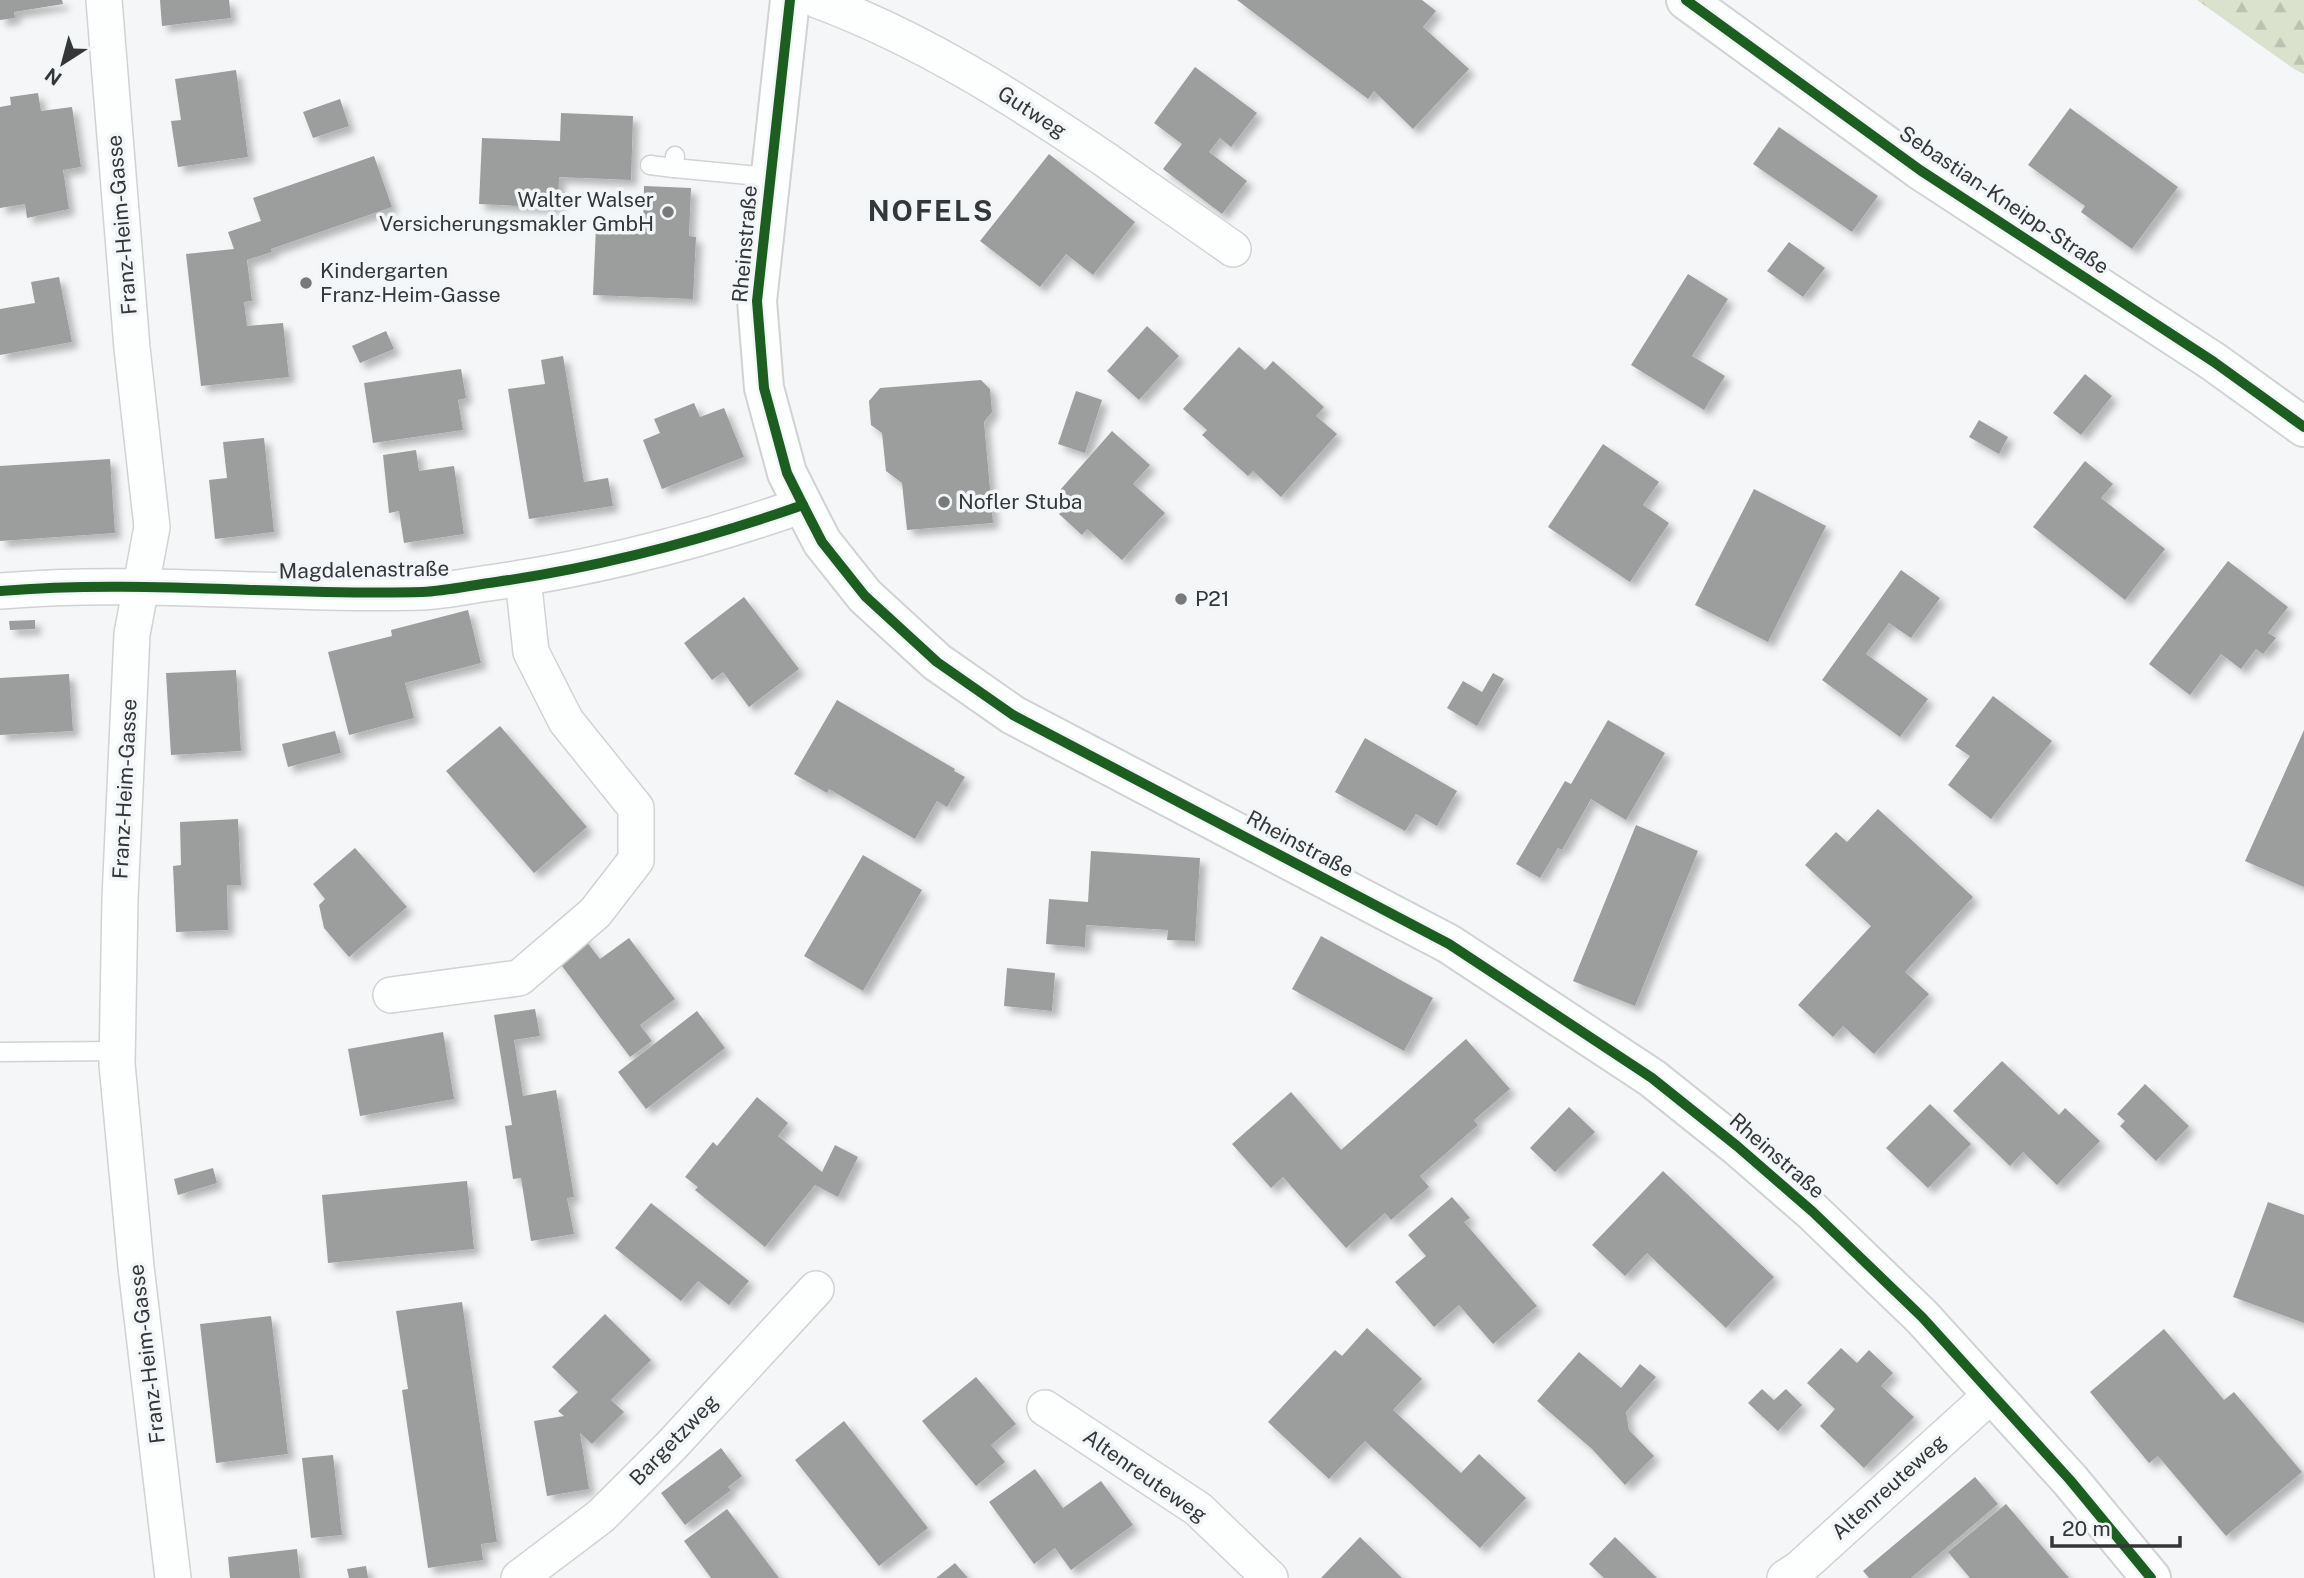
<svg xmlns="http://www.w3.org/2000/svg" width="2304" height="1578" font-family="'Public Sans',sans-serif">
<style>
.forest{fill:url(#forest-firs)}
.building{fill:#9c9d9d;filter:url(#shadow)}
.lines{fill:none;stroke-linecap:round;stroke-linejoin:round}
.lane-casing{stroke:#d1d2d3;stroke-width:21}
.street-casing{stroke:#d1d2d3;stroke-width:38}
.secondary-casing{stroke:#d1d2d3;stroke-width:42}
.lane{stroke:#fdfefe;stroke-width:18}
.street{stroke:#fdfefe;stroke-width:35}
.secondary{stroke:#fdfefe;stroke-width:38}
.cycleway-casing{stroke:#f3f6f8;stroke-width:15}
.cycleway{stroke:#1b5e20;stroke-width:10}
.poi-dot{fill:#78797a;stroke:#f3f6f8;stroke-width:2.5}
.labels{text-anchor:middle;stroke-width:7;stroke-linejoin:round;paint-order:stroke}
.street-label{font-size:21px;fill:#353637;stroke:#f3f6f8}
.poi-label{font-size:21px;fill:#353637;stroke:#f3f6f8;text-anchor:start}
.district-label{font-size:28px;font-weight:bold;letter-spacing:2px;fill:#353637;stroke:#f3f6f8}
</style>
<defs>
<pattern id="forest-firs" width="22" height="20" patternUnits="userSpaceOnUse" patternTransform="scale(1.75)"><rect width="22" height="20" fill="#dae2cd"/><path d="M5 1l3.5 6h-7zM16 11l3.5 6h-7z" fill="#bcc2b1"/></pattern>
<filter id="shadow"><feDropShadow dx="6" dy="6" stdDeviation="3.5" flood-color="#0004"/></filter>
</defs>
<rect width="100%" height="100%" fill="#f4f6f7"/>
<!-- forest -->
<path class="forest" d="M2197 0H2304V74L2294 69Z"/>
<!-- building -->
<g class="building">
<path d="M0 0H62L63 4 14 12 15 18 0 20Z"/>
<path d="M160 0H229L231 18 162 26Z"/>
<path d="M1237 0H1422L1436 11 1423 27 1469 69 1413 129 1374 91 1368 99Z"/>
<path d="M1195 67 1257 113 1231 147 1220 138 1209 152 1247 181 1222 214 1163 169 1182 144 1154 123Z"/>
<path d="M236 70 248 157 178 167 171 121 181 120 175 79Z"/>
<path d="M38 93 41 111 72 107 81 167 63 170 69 209 27 218 25 204 0 208V107L11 105 10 97Z"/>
<path d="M340 99 349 126 313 138 303 112Z"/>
<path d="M2070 108 2178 187 2132 249 2081 212 2085 206 2028 165Z"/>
<path d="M561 113 633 116 631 180 559 177 558 208 479 204 482 138 560 141Z"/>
<path d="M1779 127 1878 196 1852 232 1753 164Z"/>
<path d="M1049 154 1135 222 1093 275 1066 254 1040 287 980 241Z"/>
<path d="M374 156 392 207 271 249 272 252 247 260 252 301 244 302 247 326 283 323 289 377 201 386 186 254 234 249 228 232 261 221 253 198Z"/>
<path d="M644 186 691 188 689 236 696 237 693 299 593 295 596 227 643 229Z"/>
<path d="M1789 242 1825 268 1803 297 1767 271Z"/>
<path d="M1688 274 1728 299 1692 356 1725 376 1704 410 1631 365Z"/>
<path d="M59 277 72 342 0 355V309L35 303 31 282Z"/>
<path d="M1147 326 1179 356 1139 400 1107 371Z"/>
<path d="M386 331 394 349 360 363 352 346Z"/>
<path d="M1239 347 1265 370 1273 361 1324 407 1316 416 1337 434 1281 497 1253 471 1248 476 1202 435 1207 430 1183 409Z"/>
<path d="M563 356 584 482 608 478 613 506 529 519 508 389 545 384 541 360Z"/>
<path d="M461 369 466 398 458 400 463 430 373 443 364 383Z"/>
<path d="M2085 374 2112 396 2081 435 2053 413Z"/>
<path d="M981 380 990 389 992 412 984 422 993 523 907 530 902 483 886 471 882 433 871 425 869 401 880 388Z"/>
<path d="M1076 391 1102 400 1085 453 1058 444Z"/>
<path d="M694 403 700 417 724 408 744 457 662 489 643 440 660 433 654 419Z"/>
<path d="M1979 420 2008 437 1999 454 1969 437Z"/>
<path d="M1112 431 1150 465 1133 484 1165 513 1122 560 1087 529 1082 535 1059 514 1065 508 1053 498Z"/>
<path d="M264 438 274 532 215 539 209 480 227 478 223 442Z"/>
<path d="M1603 444 1659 482 1643 505 1669 523 1630 582 1548 527Z"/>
<path d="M416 450 419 471 454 466 464 534 404 543 399 511 389 513 383 455Z"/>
<path d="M110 459 115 533 0 541V466Z"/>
<path d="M2085 461 2113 484 2101 498 2165 549 2125 600 2033 527Z"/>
<path d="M1754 489 1826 526 1768 642 1695 605Z"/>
<path d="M2228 561 2288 607 2268 633 2276 638 2263 654 2256 649 2241 669 2221 654 2190 695 2149 664Z"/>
<path d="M1901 570 1940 598 1911 638 1889 623 1866 654 1928 699 1900 737 1822 680Z"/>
<path d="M744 597 799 669 749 707 723 672 712 680 684 643Z"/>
<path d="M468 610 481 663 405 683 414 718 349 735 328 652 392 636 391 630Z"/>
<path d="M35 620V629L10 630 9 621Z"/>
<path d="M236 670 241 751 171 755 166 673Z"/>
<path d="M1493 673 1504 679 1477 726 1447 708 1463 681 1482 692Z"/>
<path d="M69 674 73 731 0 735V678Z"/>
<path d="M1993 696 2052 741 1991 819 1948 785 1970 756 1955 746Z"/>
<path d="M837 700 955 769 954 771 965 777 947 807 937 801 915 839 829 789 827 793 794 774Z"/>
<path d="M1608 720 1665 753 1626 820 1591 799 1562 850 1558 848 1540 878 1516 864 1565 781 1571 784Z"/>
<path d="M500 726 587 827 534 873 446 771Z"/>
<path d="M2304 730V887L2245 861Z"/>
<path d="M335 731 341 753 288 767 282 744Z"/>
<path d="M1365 738 1457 791 1437 826 1416 814 1405 831 1335 792Z"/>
<path d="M1878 809 1973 897 1905 972 1929 994 1874 1054 1843 1026 1833 1037 1798 1005 1871 926 1805 865 1836 832 1847 842Z"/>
<path d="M238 819 241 885H227L228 930 176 932 173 866 181 865 180 822Z"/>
<path d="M1636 825 1698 851 1635 1006 1573 981Z"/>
<path d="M355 848 407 907 349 957 324 928 319 905 325 899 313 884Z"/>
<path d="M1091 851 1200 858 1195 941 1167 940 1168 930 1086 925 1085 947 1046 944 1049 899 1088 902Z"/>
<path d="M863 855 922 890 863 991 804 956Z"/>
<path d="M580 933 600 959 629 938 675 999 640 1025 652 1041 630 1057 553 954Z"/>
<path d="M1321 936 1433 998 1404 1051 1292 989Z"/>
<path d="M1007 968 1055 973 1052 1011 1004 1006Z"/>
<path d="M535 1009 540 1036 514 1040 523 1096 556 1090 574 1197 567 1198 574 1234 531 1241 521 1178 513 1179 505 1126 512 1125 494 1015Z"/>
<path d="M697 1011 725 1048 646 1109 618 1072Z"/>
<path d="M443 1032 454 1099 360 1116 348 1049Z"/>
<path d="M1466 1039 1510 1089 1474 1120 1478 1125 1420 1176 1429 1187 1391 1220 1385 1213 1346 1248 1283 1177 1271 1188 1232 1144 1291 1092 1341 1150Z"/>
<path d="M2002 1061 2059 1115 2065 1108 2100 1141 2057 1185 2023 1152 2010 1166 1953 1111Z"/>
<path d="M2145 1084 2189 1126 2156 1161 2120 1126 2125 1121 2117 1114Z"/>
<path d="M757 1097 788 1123 778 1136 822 1172 835 1145 858 1157 838 1197 815 1185 765 1247 695 1190 698 1187 685 1177 713 1142 717 1146Z"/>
<path d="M1930 1104 1971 1144 1928 1188 1886 1148Z"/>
<path d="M1569 1107 1595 1132 1555 1172 1530 1148Z"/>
<path d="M213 1168 217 1183 178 1195 174 1179Z"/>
<path d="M1663 1171 1774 1277 1726 1328 1647 1253 1625 1276 1592 1245Z"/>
<path d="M467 1181 474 1249 328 1263 322 1195Z"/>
<path d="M1452 1197 1470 1218 1464 1222 1537 1306 1493 1344 1459 1305 1434 1327 1395 1282 1426 1256 1408 1235Z"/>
<path d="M2268 1202 2304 1215V1323L2233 1297Z"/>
<path d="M651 1203 749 1281 729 1305 698 1281 681 1301 615 1248Z"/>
<path d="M462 1302 497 1542 481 1544 483 1560 428 1568 402 1390 408 1389 396 1311Z"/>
<path d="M605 1314 651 1360 611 1400 624 1412 592 1444 580 1433 589 1489 547 1496 534 1421 564 1416 558 1411 578 1392 552 1367Z"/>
<path d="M271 1316 288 1454 216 1463 200 1324Z"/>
<path d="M1367 1328 1422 1379 1393 1410 1461 1473 1479 1454 1526 1498 1480 1548 1365 1441 1329 1479 1268 1422 1335 1350 1342 1356Z"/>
<path d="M2164 1329 2224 1400 2234 1392 2302 1472 2226 1536 2158 1456 2149 1463 2090 1392Z"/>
<path d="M1841 1348 1857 1363 1869 1350 1893 1373 1881 1386 1914 1417 1864 1468 1820 1426 1835 1409 1807 1383Z"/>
<path d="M1579 1352 1621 1388 1640 1364 1656 1377 1626 1412 1629 1430 1654 1456 1625 1485 1592 1449 1537 1401Z"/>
<path d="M976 1377 1016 1424 991 1445 1005 1462 976 1486 922 1421Z"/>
<path d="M1762 1389 1774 1400 1786 1389 1802 1405 1778 1431 1748 1403Z"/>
<path d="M844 1421 928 1528 879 1566 795 1460Z"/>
<path d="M721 1448 742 1476 728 1487 731 1490 685 1525 661 1493Z"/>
<path d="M333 1455 342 1535 311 1538 302 1458Z"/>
<path d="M1035 1469 1063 1508 1101 1481 1133 1525 1071 1570 1055 1548 1034 1564 989 1502Z"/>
<path d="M1975 1477 1998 1504 1911 1578H1869L1863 1571Z"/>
<path d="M2006 1504 2069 1578H1970L1948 1552Z"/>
<path d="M727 1509 779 1578H711L684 1541Z"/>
<path d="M1360 1537 1402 1578H1321Z"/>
<path d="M1615 1537 1657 1578H1604L1589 1564Z"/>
<path d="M297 1549 300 1578H230L228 1557Z"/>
<path d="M955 1563 968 1578H936Z"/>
<path d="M366 1566 368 1578H349L347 1569Z"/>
</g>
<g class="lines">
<defs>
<g id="lane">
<path d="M675 156 674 168 770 177"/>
<path d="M650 165 674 168"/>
<path d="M0 1052 117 1051"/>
</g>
<g id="street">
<path d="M104 0 132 348 152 527 132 634 120 899 117 1064 136 1267 173 1578"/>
<path d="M817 0C922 39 1014 98 1106 160 1148 190 1191 219 1233 249"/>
<path d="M0 591C140 579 282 596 422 592 447 591 472 585 496 582 600 567 703 540 803 505"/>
<path d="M391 995 519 978 595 913 636 860V808L566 721 531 652 523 578"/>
<path d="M1045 1408 1198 1509 1270 1578"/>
<path d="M519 1578 601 1516 672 1445 816 1289"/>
<path d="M1785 1578 1800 1568 1992 1394"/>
</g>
<g id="secondary">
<path d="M790 0 757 301 764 388 787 473 803 505 822 542 865 596 937 662 1013 715 1449 944 1652 1078 1737 1146 1813 1212 1922 1317 2070 1480 2151 1578"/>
<path d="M1686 0 1920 170 2214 362 2304 427"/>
</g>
</defs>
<!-- lane casing -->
<use href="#lane" class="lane-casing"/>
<!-- street casing -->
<use href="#street" class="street-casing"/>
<!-- secondary casing -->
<use href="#secondary" class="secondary-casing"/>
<!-- lane -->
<use href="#lane" class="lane"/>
<!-- street -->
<use href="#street" class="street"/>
<!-- secondary -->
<use href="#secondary" class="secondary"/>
<defs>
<g id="cycleway">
<path d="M790 0 757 301 764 388 787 473 803 505 822 542 865 596 937 662 1013 715 1449 944 1652 1078 1737 1146 1813 1212 1922 1317 2070 1480 2151 1578"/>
<path d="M1686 0 1920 170 2214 362 2304 427"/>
<path d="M0 591C140 579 282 596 422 592 447 591 472 585 496 582 600 567 703 540 803 505"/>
</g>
</defs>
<!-- cycleway casing -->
<use href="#cycleway" class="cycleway-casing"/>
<!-- cycleway -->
<use href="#cycleway" class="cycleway"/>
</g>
<!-- markers -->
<g class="poi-dot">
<circle cx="668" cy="212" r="7"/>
<circle cx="306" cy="283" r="7"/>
<circle cx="944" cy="502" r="7"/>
<circle cx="1181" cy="599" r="7"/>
</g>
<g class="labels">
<!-- street labels -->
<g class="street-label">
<text transform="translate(1032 112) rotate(33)" y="7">Gutweg</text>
<text transform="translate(2004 200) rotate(34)" y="7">Sebastian-Kneipp-Straße</text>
<text transform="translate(122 225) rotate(-95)" y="7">Franz-Heim-Gasse</text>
<text transform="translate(745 244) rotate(-85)" y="7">Rheinstraße</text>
<text transform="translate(364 570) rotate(-1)" y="7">Magdalenastraße</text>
<text transform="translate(125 789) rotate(-87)" y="7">Franz-Heim-Gasse</text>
<text transform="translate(1300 844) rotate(28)" y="7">Rheinstraße</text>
<text transform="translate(1777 1156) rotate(41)" y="7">Rheinstraße</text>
<text transform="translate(147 1354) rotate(-97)" y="7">Franz-Heim-Gasse</text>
<text transform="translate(674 1440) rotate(-46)" y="7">Bargetzweg</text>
<text transform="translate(1145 1476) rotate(35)" y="7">Altenreuteweg</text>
<text transform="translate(1889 1487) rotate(-42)" y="7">Altenreuteweg</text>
</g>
<!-- poi labels -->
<g class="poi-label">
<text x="654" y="207" text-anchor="end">Walter Walser<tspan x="654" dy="24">Versicherungsmakler GmbH</tspan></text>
<text x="320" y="278">Kindergarten<tspan x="320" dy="24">Franz-Heim-Gasse</tspan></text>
<text x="958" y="509">Nofler Stuba</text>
<text x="1195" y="606">P21</text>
</g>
<!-- district labels -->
<g class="district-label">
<text x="931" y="221">NOFELS</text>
</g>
</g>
<!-- north arrow -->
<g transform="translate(63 63) rotate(216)" stroke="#f3f6f8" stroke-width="5" paint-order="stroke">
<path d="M0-5L12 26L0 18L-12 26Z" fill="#353637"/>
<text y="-10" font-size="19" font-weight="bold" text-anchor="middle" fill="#353637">N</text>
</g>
<!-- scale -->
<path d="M2052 1536v10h128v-10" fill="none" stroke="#353637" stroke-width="3.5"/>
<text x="2062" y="1536" font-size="21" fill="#353637" stroke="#f3f6f8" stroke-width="5" paint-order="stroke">20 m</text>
</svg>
